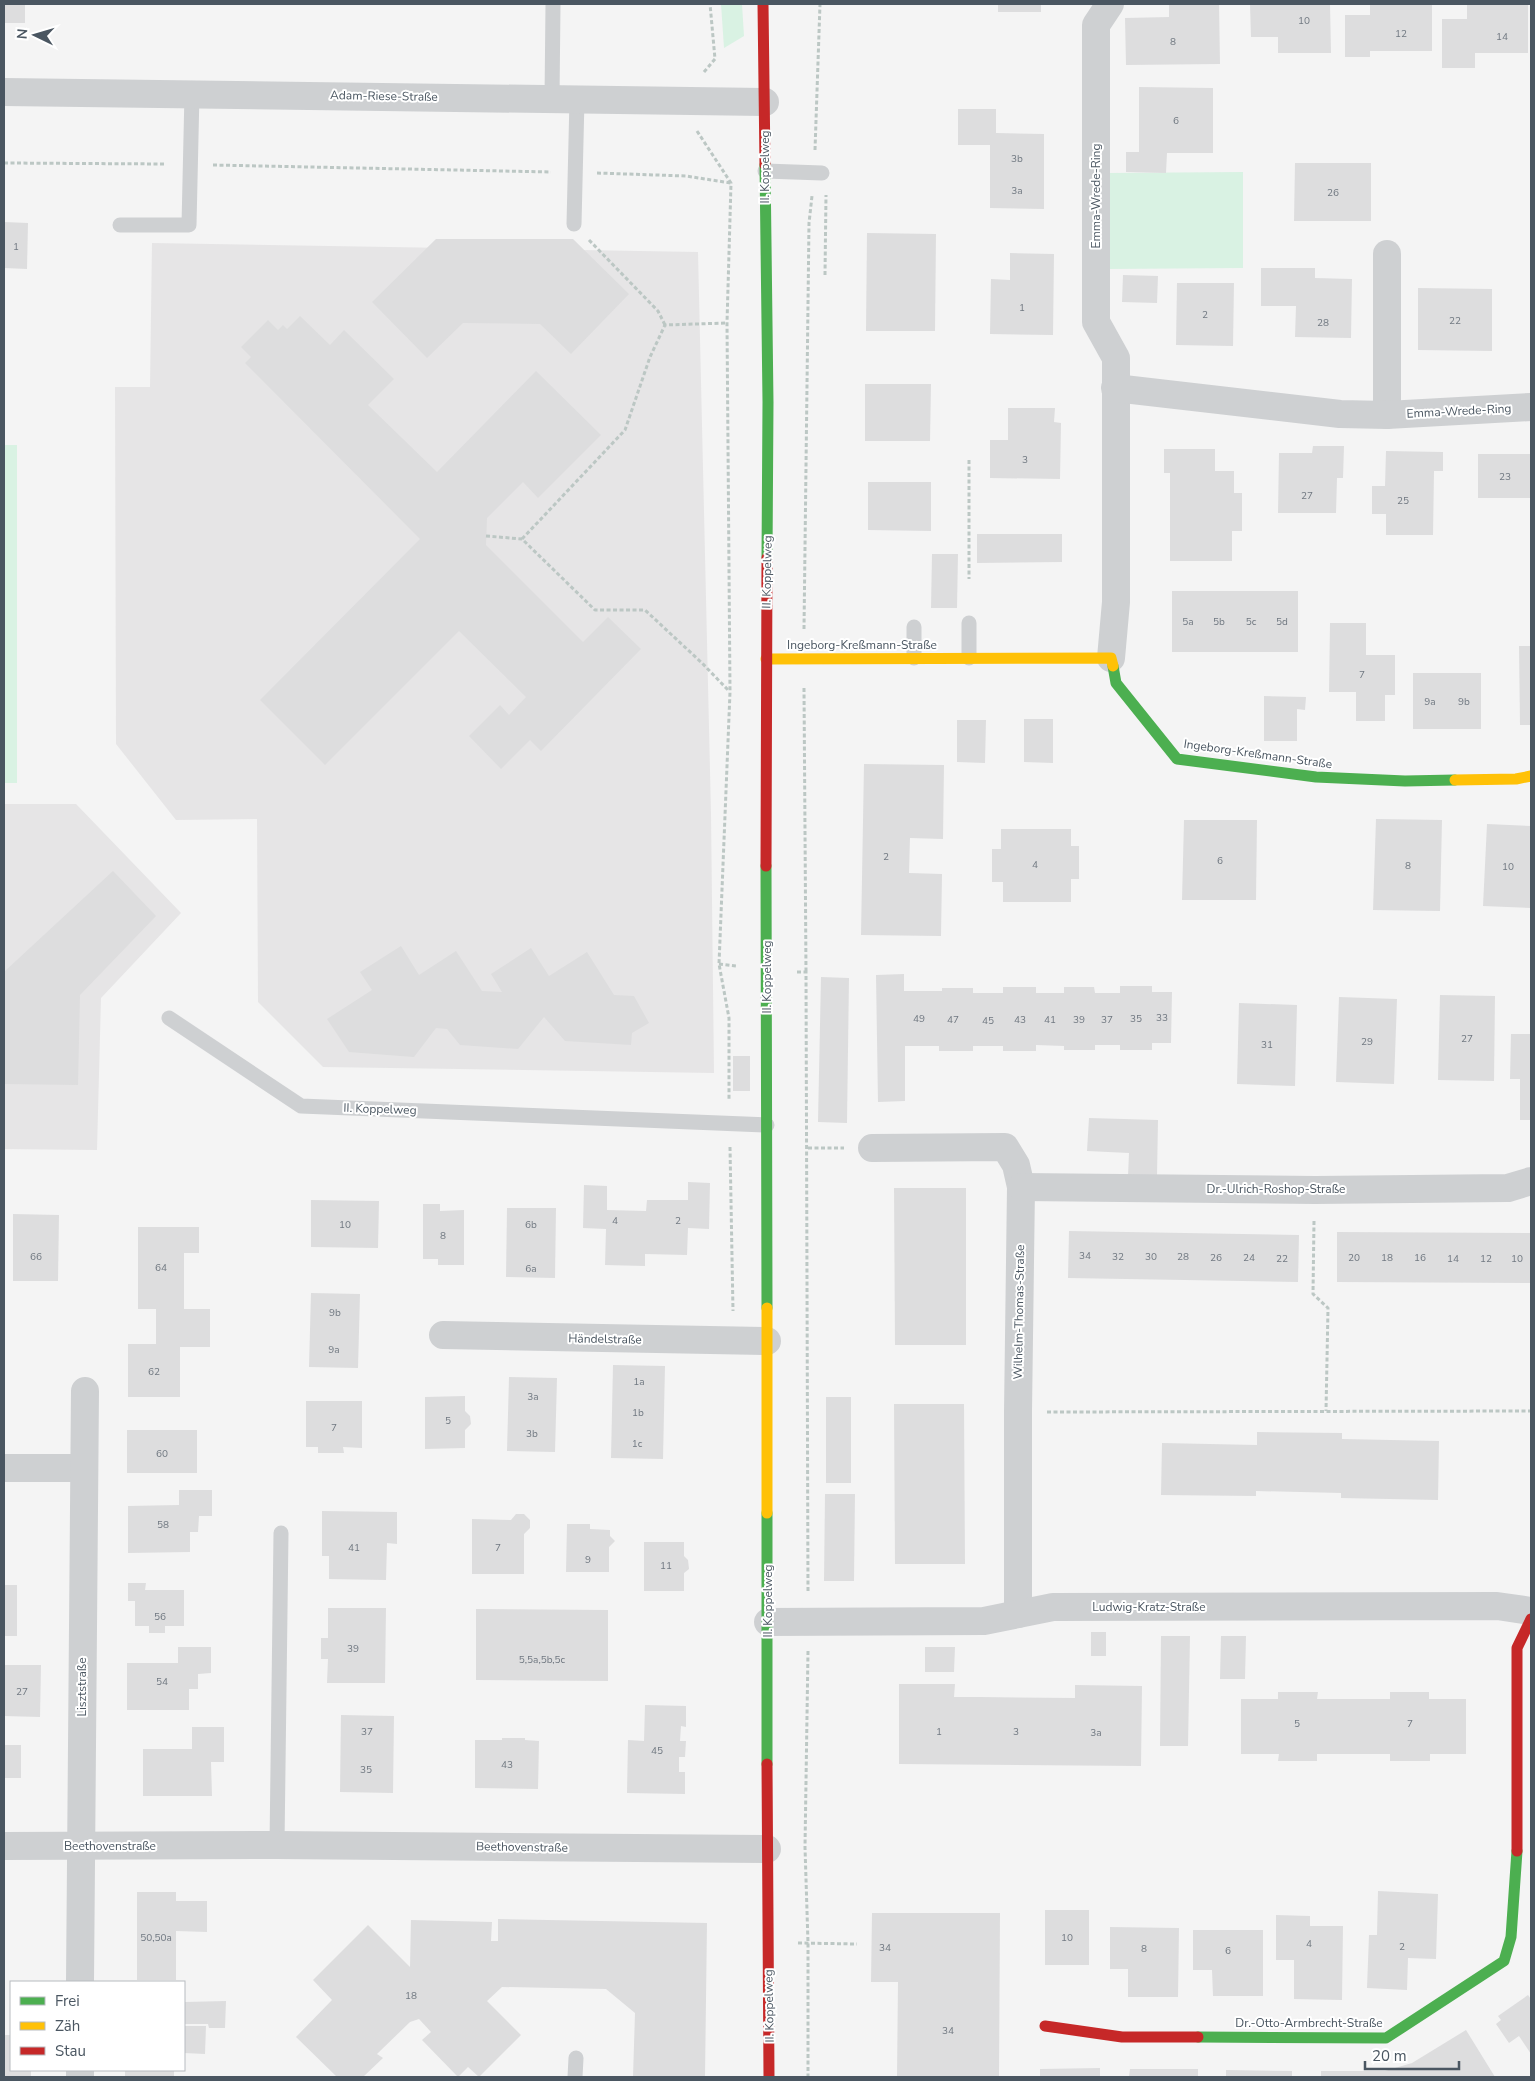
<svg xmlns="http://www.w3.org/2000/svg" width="1535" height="2081" font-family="'Nunito Sans',sans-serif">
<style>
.education{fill:#e6e5e6}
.green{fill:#d9f2e3}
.building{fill:#ddddde}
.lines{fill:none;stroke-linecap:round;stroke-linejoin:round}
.path{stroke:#bcc7c4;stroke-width:3;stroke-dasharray:4 2.5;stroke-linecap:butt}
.lane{stroke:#ced0d2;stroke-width:15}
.street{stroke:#ced0d2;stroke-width:28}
.fast{stroke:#4caf50;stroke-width:11}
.slow{stroke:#ffc107;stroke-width:11}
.jam{stroke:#c62828;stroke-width:11}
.labels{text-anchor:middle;stroke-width:4;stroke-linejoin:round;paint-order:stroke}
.number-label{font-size:10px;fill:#707881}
.street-label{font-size:12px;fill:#4a5661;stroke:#fff}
</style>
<rect width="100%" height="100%" fill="#f4f4f4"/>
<!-- education -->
<g class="education">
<path d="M152 243 698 252 711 814 714 1073 323 1067 258 1002 257 819 176 820 116 744 115 387H150Z"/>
<path d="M4 804H76L181 913 101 998 97 1150 4 1149Z"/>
</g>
<!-- green -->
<g class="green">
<path d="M721 4H742L744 36 724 48Z"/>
<path d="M1243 172V268L1108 269 1107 173Z"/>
<rect x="4" y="445" width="13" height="338"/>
</g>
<!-- building -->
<g class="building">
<rect x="4" y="4" width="21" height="19"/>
<rect x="998" y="4" width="43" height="8"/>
<path d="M1169 4H1219L1220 64 1126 65 1125 18 1169 17Z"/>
<path d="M1250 4H1330L1331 53H1278V37H1251Z"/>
<path d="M1370 4H1432V51H1370V57H1345V15H1370Z"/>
<path d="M1467 4H1528V53H1475V68H1442V19H1467Z"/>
<path d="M1139 87 1213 88V153H1167L1166 173 1126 172V152H1139Z"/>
<path d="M958 109H996V133L1044 134V209L990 208V145H958Z"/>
<path d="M1295 163H1371V221H1294Z"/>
<path d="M4 222 28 223 27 269 4 268Z"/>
<path d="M867 233 936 234 935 331H866Z"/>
<path d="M436 239H573L629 294 571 354 540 324 463 323 427 358 372 302Z"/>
<path d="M1010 253 1054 254 1053 335 990 334 991 279 1010 280Z"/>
<path d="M1261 268H1315V278L1352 279 1351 338 1295 337 1296 306H1261Z"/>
<path d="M1123 275 1158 276 1157 303 1122 302Z"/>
<path d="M1177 283H1234L1233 346 1176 345Z"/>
<path d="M1418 288 1492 289V351L1418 350Z"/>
<path d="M300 316 330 345 344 330 394 379 368 405 437 472 536 371 601 435 538 498 523 482 487 518 486 545 583 642 608 617 641 649 541 751 530 740 501 769 469 736 500 705 509 715 526 697 459 631 325 765 260 700 420 539 245 363 251 357 241 347 268 320 278 330 283 325 287 329Z"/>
<path d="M865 384H931L930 441H865Z"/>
<path d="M1008 408H1055L1054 422 1061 423 1060 479 990 478V440H1008Z"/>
<path d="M1313 446H1344L1343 478H1337L1336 513H1278L1279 453H1312Z"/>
<path d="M1164 449H1215V471H1234V493H1242V531H1232V561H1170V473H1164Z"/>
<path d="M1386 451 1443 452V471H1434L1433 535H1386V514H1372V486H1385Z"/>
<rect x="1478" y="454" width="53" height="44"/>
<path d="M868 482H931V531L868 530Z"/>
<path d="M977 534H1062V562L977 563Z"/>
<path d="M932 554H958L957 608H931Z"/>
<rect x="1172" y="591" width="126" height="61"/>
<path d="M1330 623H1366V655H1395V695H1385V721H1356V692H1329Z"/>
<path d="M1519 646H1531V725H1520Z"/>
<rect x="1413" y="673" width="68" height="56"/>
<path d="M1264 696 1306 697 1305 710 1297 709V741H1264Z"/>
<path d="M1024 719H1053V763L1024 762Z"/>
<path d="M957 720H986L985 763 957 762Z"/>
<path d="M864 764 944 765 943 839 910 838 909 873 942 874 941 936 861 935Z"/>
<path d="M1376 819 1442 820 1440 911 1373 910Z"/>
<path d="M1184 820H1257L1256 900H1182Z"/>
<path d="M1487 824 1531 826V908L1483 906Z"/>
<path d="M1001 829H1071V846H1079V879H1071V902H1003V882H992V849H1001Z"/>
<path d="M113 871 156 916 80 995 78 1085 4 1084V972Z"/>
<path d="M401 946 419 975 456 951 482 991 502 992 491 974 531 948 549 976 587 952 614 995 634 996 649 1023 632 1033 631 1045 565 1041 544 1017 518 1049 460 1045 447 1029 436 1028 414 1057 349 1052 327 1019 372 990 360 972Z"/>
<path d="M904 974V991H942V988H973V993H1003V987H1036V993H1064V987H1094L1095 993H1120V986H1152V992H1172L1171 1043H1152V1050H1120V1045H1095V1050H1064V1046L1036 1045V1051H1003V1046H973V1051H939V1046H905V1101L878 1102 876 975Z"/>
<path d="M821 977 849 978 847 1123 818 1122Z"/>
<path d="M1440 995 1495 996 1494 1081 1438 1080Z"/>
<path d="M1339 997 1397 999 1394 1084 1336 1082Z"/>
<path d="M1239 1003 1297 1005 1295 1086 1237 1084Z"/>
<path d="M1511 1034H1531V1120H1520V1079H1510Z"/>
<rect x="733" y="1056" width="17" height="35"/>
<path d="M1089 1118 1158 1120 1157 1176H1128L1129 1153 1087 1151Z"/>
<path d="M688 1182 710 1183 709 1229 688 1228 687 1255 645 1254V1266L605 1265 606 1229 583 1228 584 1185 607 1186V1210L646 1211 647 1200H688Z"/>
<path d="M894 1188H966V1345H895Z"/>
<path d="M311 1200 379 1201 378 1248 311 1247Z"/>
<path d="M423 1204H440V1211L464 1210V1265H438V1259H423Z"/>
<path d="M507 1208H556L555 1278 506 1277Z"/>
<path d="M13 1214 59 1215 58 1281H13Z"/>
<path d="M138 1227H199V1253H184V1309H210V1347H180V1397H128V1344H156V1309H138Z"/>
<path d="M1069 1231 1299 1235 1298 1282 1068 1278Z"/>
<path d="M1337 1232 1531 1233V1283L1337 1282Z"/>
<path d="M311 1293 360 1294 358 1368 309 1367Z"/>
<path d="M613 1365 665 1366 663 1459 611 1458Z"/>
<path d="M509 1377 557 1378 555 1452 507 1451Z"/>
<path d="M465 1396V1411L470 1416 471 1424 465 1430V1448L425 1449V1397Z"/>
<rect x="826" y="1397" width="25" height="86"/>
<path d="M306 1401H362V1448L343 1447 344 1453H318V1447H306Z"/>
<path d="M894 1404H964L965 1564H895Z"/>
<rect x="127" y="1430" width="70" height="43"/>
<path d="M1257 1432 1342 1433V1439L1439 1441 1438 1500 1341 1498V1493L1256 1491V1496L1161 1495 1162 1443 1257 1445Z"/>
<path d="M179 1490H212V1516H199L198 1532H190V1552L128 1553V1506L179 1505Z"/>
<path d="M825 1494H855L854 1581H824Z"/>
<path d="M322 1511 397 1512V1544L387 1543 386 1580 329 1579V1556H322Z"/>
<path d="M516 1514H524L530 1520V1528L524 1534V1574H472V1519L511 1520Z"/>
<path d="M567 1524H590V1529L610 1530V1536L615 1541 609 1547V1572H566Z"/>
<path d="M644 1542H684V1556L688 1560 689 1569 684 1573V1591H644Z"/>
<path d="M128 1583H146L145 1590H184V1626H165V1633H149V1626H135V1601H128Z"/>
<rect x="4" y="1585" width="13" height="51"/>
<path d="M328 1608H386L385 1683H327L328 1659H321V1638H328Z"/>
<path d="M476 1609 608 1610V1681L476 1680Z"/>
<rect x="1091" y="1632" width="15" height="24"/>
<path d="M1161 1636H1190L1188 1746H1160Z"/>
<path d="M1221 1636H1246L1245 1679H1220Z"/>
<path d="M178 1647H211V1673L198 1674V1689H189V1710H127V1663H178Z"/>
<path d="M925 1647H955L954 1672H925Z"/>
<path d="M4 1665H41L40 1717 4 1716Z"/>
<path d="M899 1684H955L954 1697H980L1075 1698V1685L1142 1686 1141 1766 899 1764Z"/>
<path d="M1278 1692H1318L1317 1699H1390V1692H1429V1699H1466V1754H1430V1761H1390V1754H1317V1761H1278L1279 1754H1241V1699H1278Z"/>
<path d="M645 1705 686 1706V1727L681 1726 680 1741H686L685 1757H679V1772H685V1794L627 1793 628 1740 644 1741Z"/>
<path d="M341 1715 394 1716 393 1793 340 1792Z"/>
<path d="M192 1727H224V1762H211L212 1796H143V1749H192Z"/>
<path d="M502 1738H525V1740L539 1741 538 1789 475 1788V1740H502Z"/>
<rect x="4" y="1745" width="17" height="33"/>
<path d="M1378 1891 1438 1894 1436 1959 1408 1958 1407 1990 1367 1988 1369 1935H1377Z"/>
<path d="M137 1892H176V1901H207V1932L176 1931V1980H137Z"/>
<rect x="1045" y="1910" width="44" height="55"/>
<path d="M872 1913H1000L999 2077H897L898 1982H871Z"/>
<path d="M1276 1915 1310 1916V1926H1343L1342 2000 1294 1999V1960H1276Z"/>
<path d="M498 1919 707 1923 705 2077H633L635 2013 606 1989 502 1987 487 2001 521 2035 479 2077 468 2067 458 2077 422 2040 431 2032 419 2019 410 2022 377 2054 383 2058 363 2077H337L296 2037 332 2000 313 1980 368 1925 410 1967 411 1920 492 1922 491 1941H498Z"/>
<path d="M1110 1927 1179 1928 1178 1997H1128V1969H1110Z"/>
<path d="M1193 1930H1263V1996H1213L1212 1970H1193Z"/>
<path d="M1528 1995 1531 1999V2054L1519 2036 1509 2043 1496 2024 1501 2020 1498 2016Z"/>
<path d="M226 2001 225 2028H209L208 2024H185V2002Z"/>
<path d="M184 2026H206L205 2054 184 2053Z"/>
<path d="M1466 2030 1495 2077H1321V2071H1385L1412 2063Z"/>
<path d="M4 2035H11V2070H31V2077L4 2076Z"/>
<path d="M1100 2068V2077H1040V2069Z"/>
<path d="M1130 2069H1198V2077H1129Z"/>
<rect x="125" y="2070" width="49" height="7"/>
<path d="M1226 2070 1292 2071V2077H1226Z"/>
</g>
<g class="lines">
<!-- path -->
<g class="path">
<path d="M704 72 715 59 710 4"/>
<path d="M697 131 731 183 727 323 730 692 719 964 729 1018V1101"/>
<path d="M815 150 820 4"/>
<path d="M4 163 166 164"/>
<path d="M213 165 551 172"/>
<path d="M597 173 686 176 731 183"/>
<path d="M589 240 658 311 665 325"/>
<path d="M825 275 826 195"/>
<path d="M969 460V579"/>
<path d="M486 536 522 539 595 610H645L702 663 729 691"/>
<path d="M522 539 625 430 650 357 665 325 727 323"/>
<path d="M804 629 809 223 812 196"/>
<path d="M804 688 806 972"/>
<path d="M719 964 736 966"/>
<path d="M797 972H806L808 1592"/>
<path d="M730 1147 733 1311"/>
<path d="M808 1148H844"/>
<path d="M1314 1221 1313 1294 1328 1308 1326 1411"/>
<path d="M1047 1412 1531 1411"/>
<path d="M808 1651 805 1847 808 1943V2077"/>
<path d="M798 1943 857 1944"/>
</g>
<!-- lane -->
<g class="lane">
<path d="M552 99 553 4"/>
<path d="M765 171 822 173"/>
<path d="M574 224 577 99"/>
<path d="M120 225H189L192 93"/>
<path d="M914 658V627"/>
<path d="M969 658V623"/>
<path d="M169 1018 301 1106 767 1125"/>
<path d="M277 1845 281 1533"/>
<path d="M575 2077 576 2058"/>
</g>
<!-- street -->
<g class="street">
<path d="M1110 4 1096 25V322L1116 358V602L1111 658"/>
<path d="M4 92 765 102"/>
<path d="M1387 254V415"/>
<path d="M1115 388 1340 414 1387 415 1531 407"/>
<path d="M872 1148 1005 1147 1016 1165 1021 1187 1018 1412V1614"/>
<path d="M1021 1187 1315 1190 1508 1188 1531 1181"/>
<path d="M443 1335 767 1341"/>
<path d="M4 1468H84"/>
<path d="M768 1622 984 1621 1053 1607 1497 1606 1531 1611"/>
<path d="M4 1846 277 1845 767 1849"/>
<path d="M80 1982 85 1391"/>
<path d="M80 2077V2070"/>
</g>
<!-- fast -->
<g class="fast">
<path d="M765 165 768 402 767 558"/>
<path d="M1113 666 1116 683 1177 759 1316 777 1405 781 1455 780"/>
<path d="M766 866 767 1308"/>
<path d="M767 1513V1764"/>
<path d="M1198 2037 1386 2038 1504 1961 1511 1937 1517 1851"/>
</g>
<!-- slow -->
<g class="slow">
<path d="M766 659 1111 658 1113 666"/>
<path d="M1455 780 1516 779 1531 776"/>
<path d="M767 1308V1513"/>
</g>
<!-- jam -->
<g class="jam">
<path d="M763 4 765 165"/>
<path d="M766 866 767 558"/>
<path d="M767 1764 769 2077"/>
<path d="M1517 1851V1648L1531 1619"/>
<path d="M1045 2026 1122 2037H1198"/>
</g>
</g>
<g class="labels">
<!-- number labels -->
<g class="number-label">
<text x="1304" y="24">10</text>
<text x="1401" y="37">12</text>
<text x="1502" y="40">14</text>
<text x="1173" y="45">8</text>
<text x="1176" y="124">6</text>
<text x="1017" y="162">3b</text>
<text x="1017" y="194">3a</text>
<text x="1333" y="196">26</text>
<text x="16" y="250">1</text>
<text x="1022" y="311">1</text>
<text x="1205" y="318">2</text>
<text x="1455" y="324">22</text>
<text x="1323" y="326">28</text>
<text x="1025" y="463">3</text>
<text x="1505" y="480">23</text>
<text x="1307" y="499">27</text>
<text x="1403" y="504">25</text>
<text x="1188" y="625">5a</text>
<text x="1219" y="625">5b</text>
<text x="1251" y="625">5c</text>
<text x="1282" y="625">5d</text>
<text x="1362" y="678">7</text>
<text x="1430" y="705">9a</text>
<text x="1464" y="705">9b</text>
<text x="886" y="860">2</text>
<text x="1220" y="864">6</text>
<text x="1035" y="868">4</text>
<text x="1408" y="869">8</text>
<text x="1508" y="870">10</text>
<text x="1162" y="1021">33</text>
<text x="919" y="1022">49</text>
<text x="1136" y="1022">35</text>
<text x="953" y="1023">47</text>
<text x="1020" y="1023">43</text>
<text x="1050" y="1023">41</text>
<text x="1079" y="1023">39</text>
<text x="1107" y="1023">37</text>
<text x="988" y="1024">45</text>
<text x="1467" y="1042">27</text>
<text x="1367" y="1045">29</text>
<text x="1267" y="1048">31</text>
<text x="615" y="1224">4</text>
<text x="678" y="1224">2</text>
<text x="345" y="1228">10</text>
<text x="531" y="1228">6b</text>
<text x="443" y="1239">8</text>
<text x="1085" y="1259">34</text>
<text x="36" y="1260">66</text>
<text x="1118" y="1260">32</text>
<text x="1151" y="1260">30</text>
<text x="1183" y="1260">28</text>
<text x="1216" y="1261">26</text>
<text x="1249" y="1261">24</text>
<text x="1354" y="1261">20</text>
<text x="1387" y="1261">18</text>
<text x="1420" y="1261">16</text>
<text x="1282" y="1262">22</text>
<text x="1453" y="1262">14</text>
<text x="1486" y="1262">12</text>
<text x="1517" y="1262">10</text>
<text x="161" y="1271">64</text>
<text x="531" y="1272">6a</text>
<text x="335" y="1316">9b</text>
<text x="334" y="1353">9a</text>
<text x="154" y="1375">62</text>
<text x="639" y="1385">1a</text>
<text x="533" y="1400">3a</text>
<text x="638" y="1416">1b</text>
<text x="448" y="1424">5</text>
<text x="334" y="1431">7</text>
<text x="532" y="1437">3b</text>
<text x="637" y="1447">1c</text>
<text x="162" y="1457">60</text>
<text x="163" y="1528">58</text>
<text x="354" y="1551">41</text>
<text x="498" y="1551">7</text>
<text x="588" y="1563">9</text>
<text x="666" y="1569">11</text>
<text x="160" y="1620">56</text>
<text x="353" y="1652">39</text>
<text x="542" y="1663">5,5a,5b,5c</text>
<text x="162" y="1685">54</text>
<text x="22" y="1695">27</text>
<text x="1297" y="1727">5</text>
<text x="1410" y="1727">7</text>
<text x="367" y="1735">37</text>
<text x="939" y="1735">1</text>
<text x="1016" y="1735">3</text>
<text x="1096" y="1736">3a</text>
<text x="657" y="1754">45</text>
<text x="507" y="1768">43</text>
<text x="366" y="1773">35</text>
<text x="156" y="1941">50,50a</text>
<text x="1067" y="1941">10</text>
<text x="1309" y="1947">4</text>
<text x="1402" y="1950">2</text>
<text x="885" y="1951">34</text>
<text x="1144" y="1952">8</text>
<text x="1228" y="1954">6</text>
<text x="411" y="1999">18</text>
<text x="948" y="2034">34</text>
</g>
<!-- street labels -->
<g class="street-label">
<text transform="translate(384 96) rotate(1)" y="4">Adam-Riese-Straße</text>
<text transform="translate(765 167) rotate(-90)" y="4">II. Koppelweg</text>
<text transform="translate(1096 196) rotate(-90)" y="4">Emma-Wrede-Ring</text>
<text transform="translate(1459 411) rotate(-3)" y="4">Emma-Wrede-Ring</text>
<text transform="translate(767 572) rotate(-89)" y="4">II. Koppelweg</text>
<text x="862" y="649">Ingeborg-Kreßmann-Straße</text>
<text transform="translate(1258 754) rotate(8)" y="4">Ingeborg-Kreßmann-Straße</text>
<text transform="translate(767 977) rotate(-90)" y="4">II. Koppelweg</text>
<text transform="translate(380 1109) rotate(2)" y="4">II. Koppelweg</text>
<text x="1276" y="1193">Dr.-Ulrich-Roshop-Straße</text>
<text transform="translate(1019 1312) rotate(-89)" y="4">Wilhelm-Thomas-Straße</text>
<text transform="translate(605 1339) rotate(1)" y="4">Händelstraße</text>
<text transform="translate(768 1601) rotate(-90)" y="4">II. Koppelweg</text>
<text x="1149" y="1611">Ludwig-Kratz-Straße</text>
<text transform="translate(82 1687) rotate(-90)" y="4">Lisztstraße</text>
<text x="110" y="1850">Beethovenstraße</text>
<text transform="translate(522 1847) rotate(1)" y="4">Beethovenstraße</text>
<text transform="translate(769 2006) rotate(-91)" y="4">II. Koppelweg</text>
<text x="1309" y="2027">Dr.-Otto-Armbrecht-Straße</text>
</g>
</g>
<!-- border -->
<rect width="1535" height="2081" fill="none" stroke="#4a5661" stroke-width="10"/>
<!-- legend -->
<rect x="10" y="1981" width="175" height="90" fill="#ffffff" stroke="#b7bbc0"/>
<rect x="20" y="1997" width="25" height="8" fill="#4caf50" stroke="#b7bbc0"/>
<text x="55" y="2006" font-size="15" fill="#4a5661">Frei</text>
<rect x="20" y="2022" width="25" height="8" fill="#ffc107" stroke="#b7bbc0"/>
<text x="55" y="2031" font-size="15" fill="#4a5661">Zäh</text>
<rect x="20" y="2047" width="25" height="8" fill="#c62828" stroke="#b7bbc0"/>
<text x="55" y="2056" font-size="15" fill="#4a5661">Stau</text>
<!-- north arrow -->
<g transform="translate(35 35) rotate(275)" stroke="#ffffff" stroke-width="4" paint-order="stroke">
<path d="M0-4L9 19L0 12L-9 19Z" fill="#4a5661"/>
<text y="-8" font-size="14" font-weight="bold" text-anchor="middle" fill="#4a5661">N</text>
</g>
<!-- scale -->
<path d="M1365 2061v8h94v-8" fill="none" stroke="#4a5661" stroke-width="2.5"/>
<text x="1372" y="2061" font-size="15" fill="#4a5661" stroke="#ffffff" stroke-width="4" paint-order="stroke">20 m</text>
</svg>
